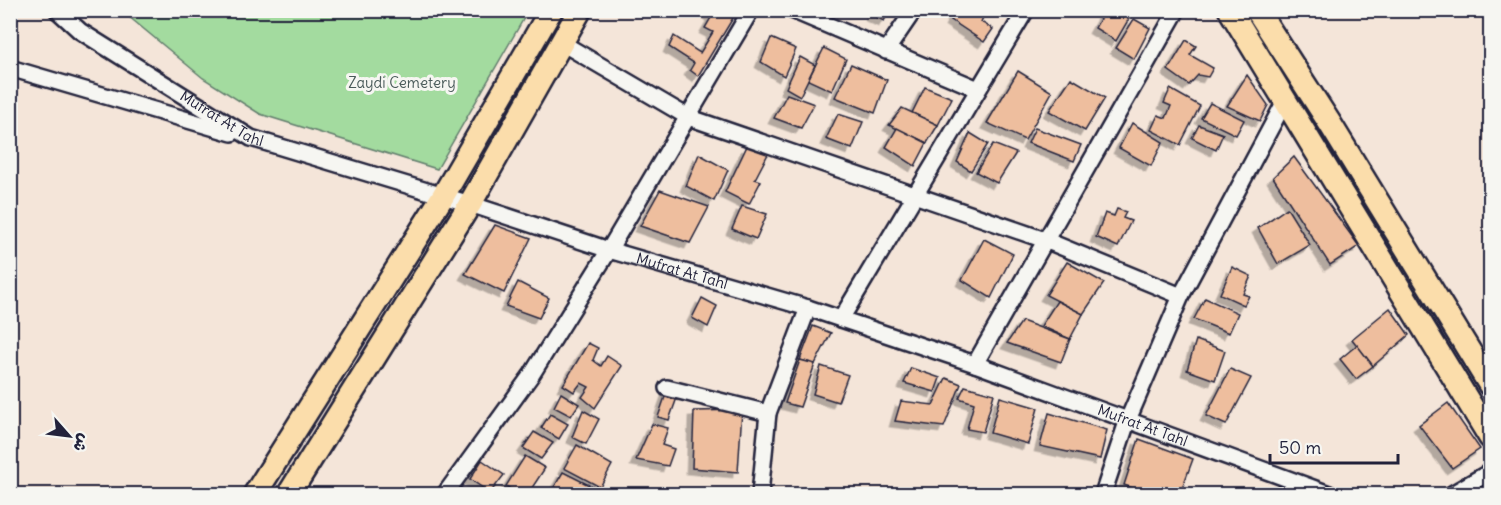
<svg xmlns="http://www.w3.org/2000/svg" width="1501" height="505" font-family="Delius,'Playpen Sans Arabic',sans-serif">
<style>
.green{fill:#a3db9f;stroke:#627e6d;stroke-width:1.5}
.building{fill:#eebe9e;stroke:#22223b;stroke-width:1.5;filter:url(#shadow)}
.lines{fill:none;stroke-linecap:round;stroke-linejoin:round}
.street-casing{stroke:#22223b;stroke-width:20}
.primary-casing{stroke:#22223b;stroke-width:27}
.street{stroke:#f6f6f2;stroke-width:15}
.primary{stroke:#fbddab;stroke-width:22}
.labels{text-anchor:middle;stroke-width:6;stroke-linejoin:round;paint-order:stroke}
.park-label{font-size:15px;fill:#495a59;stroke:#f6f6f2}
.street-label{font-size:15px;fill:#22223b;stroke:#f6f6f2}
</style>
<defs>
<filter id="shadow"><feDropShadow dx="-5.5" dy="5.5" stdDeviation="0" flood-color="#0004"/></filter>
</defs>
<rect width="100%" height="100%" fill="#f4e5d9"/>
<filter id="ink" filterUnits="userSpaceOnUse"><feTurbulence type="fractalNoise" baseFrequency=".0167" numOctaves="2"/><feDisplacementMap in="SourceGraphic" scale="12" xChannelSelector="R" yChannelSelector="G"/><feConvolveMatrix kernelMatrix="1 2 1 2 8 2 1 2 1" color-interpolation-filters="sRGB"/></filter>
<g filter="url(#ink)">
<!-- green -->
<path class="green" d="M122 11H528L437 169 260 114 203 78Z"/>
<!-- building -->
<g class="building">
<path d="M705 10H721L733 18 698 76 690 70 694 63 669 47 674 36 700 53 713 32 705 28 712 16Z"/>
<path d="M873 10H890L884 21 871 15Z"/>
<path d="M957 10H986L981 22 993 29 984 42 951 20Z"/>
<path d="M1105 10H1119L1130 17 1116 41 1095 28Z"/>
<path d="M1134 19 1150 28 1134 59 1116 48Z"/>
<path d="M771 38 796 49 784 76 761 62Z"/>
<path d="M1186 40 1196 46 1190 55 1213 68 1208 77 1198 75 1189 85 1168 70Z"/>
<path d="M824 48 846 59 832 91 808 80Z"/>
<path d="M800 57 815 65 800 96 786 88Z"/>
<path d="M851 64 887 80 875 113 835 97Z"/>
<path d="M1018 71 1052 92 1025 140 987 123Z"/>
<path d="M1247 75 1268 105 1260 121 1227 106Z"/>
<path d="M1071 78 1105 98 1085 131 1049 111Z"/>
<path d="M925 87 952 98 938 125 912 113Z"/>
<path d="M1170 89 1200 106 1180 145 1151 130 1158 115 1166 118 1171 106 1164 103Z"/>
<path d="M787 94 814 104 801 128 774 118Z"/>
<path d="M1210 103 1244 120 1236 135 1201 118Z"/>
<path d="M902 108 938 125 927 143 889 125Z"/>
<path d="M838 114 863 122 852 149 826 139Z"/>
<path d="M1132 123 1163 142 1151 166 1119 148Z"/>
<path d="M1199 125 1223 134 1216 150 1192 138Z"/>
<path d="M897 128 927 143 915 166 886 147Z"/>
<path d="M1035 128 1081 145 1074 161 1028 143Z"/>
<path d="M970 133 988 144 971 171 957 162Z"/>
<path d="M993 144 1016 153 997 183 976 172Z"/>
<path d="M747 146 768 154 755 179 761 181 749 204 725 192Z"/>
<path d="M699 154 728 170 714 201 686 186Z"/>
<path d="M1294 157 1359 246 1330 265 1273 177Z"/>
<path d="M660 190 709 207 690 243 640 226Z"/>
<path d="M742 206 767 214 756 239 732 229Z"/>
<path d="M1287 208 1310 245 1278 264 1258 228Z"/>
<path d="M1117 209 1126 212 1123 218 1131 221 1118 247 1096 237 1105 213 1114 216Z"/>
<path d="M495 225 531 238 504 293 465 274Z"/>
<path d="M984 239 1013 254 991 298 962 280Z"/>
<path d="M1067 262 1104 283 1083 314 1046 295Z"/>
<path d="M1232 267 1251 276 1243 294 1249 296 1244 305 1220 294Z"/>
<path d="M518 282 549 298 539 318 506 306Z"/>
<path d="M702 298 717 306 708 327 692 318Z"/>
<path d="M1205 298 1238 313 1229 333 1194 319Z"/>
<path d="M1057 301 1083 314 1070 339 1041 326Z"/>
<path d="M1390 308 1409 335 1373 366 1352 339Z"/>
<path d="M1022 321 1070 339 1061 362 1007 343Z"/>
<path d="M813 326 831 333 815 364 800 360Z"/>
<path d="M1196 340 1225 351 1215 380 1187 370Z"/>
<path d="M588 343 598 348 593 360 601 366 607 356 622 366 595 408 582 397 589 387 581 383 574 392 563 385Z"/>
<path d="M1357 345 1373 366 1356 379 1340 359Z"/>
<path d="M800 360 815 364 800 407 785 403Z"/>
<path d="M821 366 848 375 838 402 813 394Z"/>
<path d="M911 368 940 378 935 392 904 383Z"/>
<path d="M1230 369 1251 378 1226 425 1206 416Z"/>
<path d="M946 378 961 384 944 427 895 421 901 401 933 405Z"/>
<path d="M965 386 994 394 983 432 967 429 974 403 959 398Z"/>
<path d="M667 391 678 395 669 420 658 417Z"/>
<path d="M561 393 579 404 571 416 554 407Z"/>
<path d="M1000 397 1038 408 1028 444 990 433Z"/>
<path d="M1448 403 1480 449 1452 468 1419 425Z"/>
<path d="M583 410 599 419 586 444 572 437Z"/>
<path d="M742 410 738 472 692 468 694 411Z"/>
<path d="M1049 413 1107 430 1100 459 1040 446Z"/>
<path d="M550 414 568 424 559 439 541 428Z"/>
<path d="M652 424 668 428 662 445 674 449 668 466 636 460Z"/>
<path d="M534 432 553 443 541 459 523 448Z"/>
<path d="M1139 439 1193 459 1180 494H1150L1124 485Z"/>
<path d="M577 445 612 465 600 487 564 468Z"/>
<path d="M525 456 545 468 528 494H518L506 486Z"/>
<path d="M482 460 504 475 490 493 470 479Z"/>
<path d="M563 472 599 490 596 494H550Z"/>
</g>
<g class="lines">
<defs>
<g id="street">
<path id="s1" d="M57 10 80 31 251 138 470 204 609 250 808 308 975 364 1329 494"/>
<path d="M792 10 978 89"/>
<path d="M562 43 688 117 1045 240 1181 296"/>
<path d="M886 51 914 10"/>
<path d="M10 68 232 133"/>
<path d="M841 319 1026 10"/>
<path d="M975 364 1177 10"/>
<path d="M667 388 768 413"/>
<path d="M445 494 532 374 609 250 751 10"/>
<path d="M760 494 768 413 808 308"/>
<path d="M1103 494 1127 422 1181 296 1285 101"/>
<path d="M1452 494 1490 472"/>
</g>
<g id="primary">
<path d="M1230 10 1490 437"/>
<path d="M1257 10 1329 122 1490 385"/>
<path d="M255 494 443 196 551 10"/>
<path d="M289 494 470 204 580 10"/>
</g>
</defs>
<!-- street casing -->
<use href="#street" class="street-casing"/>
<!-- primary casing -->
<use href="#primary" class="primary-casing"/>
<!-- street -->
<use href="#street" class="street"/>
<!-- primary -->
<use href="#primary" class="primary"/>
</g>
</g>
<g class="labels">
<!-- park labels -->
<g class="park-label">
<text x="402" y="88">Zaydi Cemetery</text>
</g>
<!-- street labels -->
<g class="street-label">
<text dy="5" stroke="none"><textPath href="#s1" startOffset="198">Mufrat At Tahl</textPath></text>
<text dy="5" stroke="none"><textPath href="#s1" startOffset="684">Mufrat At Tahl</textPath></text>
<text dy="5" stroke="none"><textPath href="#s1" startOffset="1170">Mufrat At Tahl</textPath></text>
</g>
</g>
<!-- margin -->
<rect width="1501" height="505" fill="none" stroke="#f6f6f2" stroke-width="36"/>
<rect x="18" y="18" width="1465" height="469" fill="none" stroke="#22223b" stroke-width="2" filter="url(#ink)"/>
<!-- north arrow -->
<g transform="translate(69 436) rotate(118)" stroke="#f6f6f2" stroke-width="4.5" paint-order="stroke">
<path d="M0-4.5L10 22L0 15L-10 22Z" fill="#22223b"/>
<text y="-9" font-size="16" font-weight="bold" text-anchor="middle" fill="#22223b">ش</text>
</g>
<!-- scale -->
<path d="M1270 454v9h128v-9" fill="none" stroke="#22223b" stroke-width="3"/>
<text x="1279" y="454" font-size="18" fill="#22223b" stroke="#f6f6f2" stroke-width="4.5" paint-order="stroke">50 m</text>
</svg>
